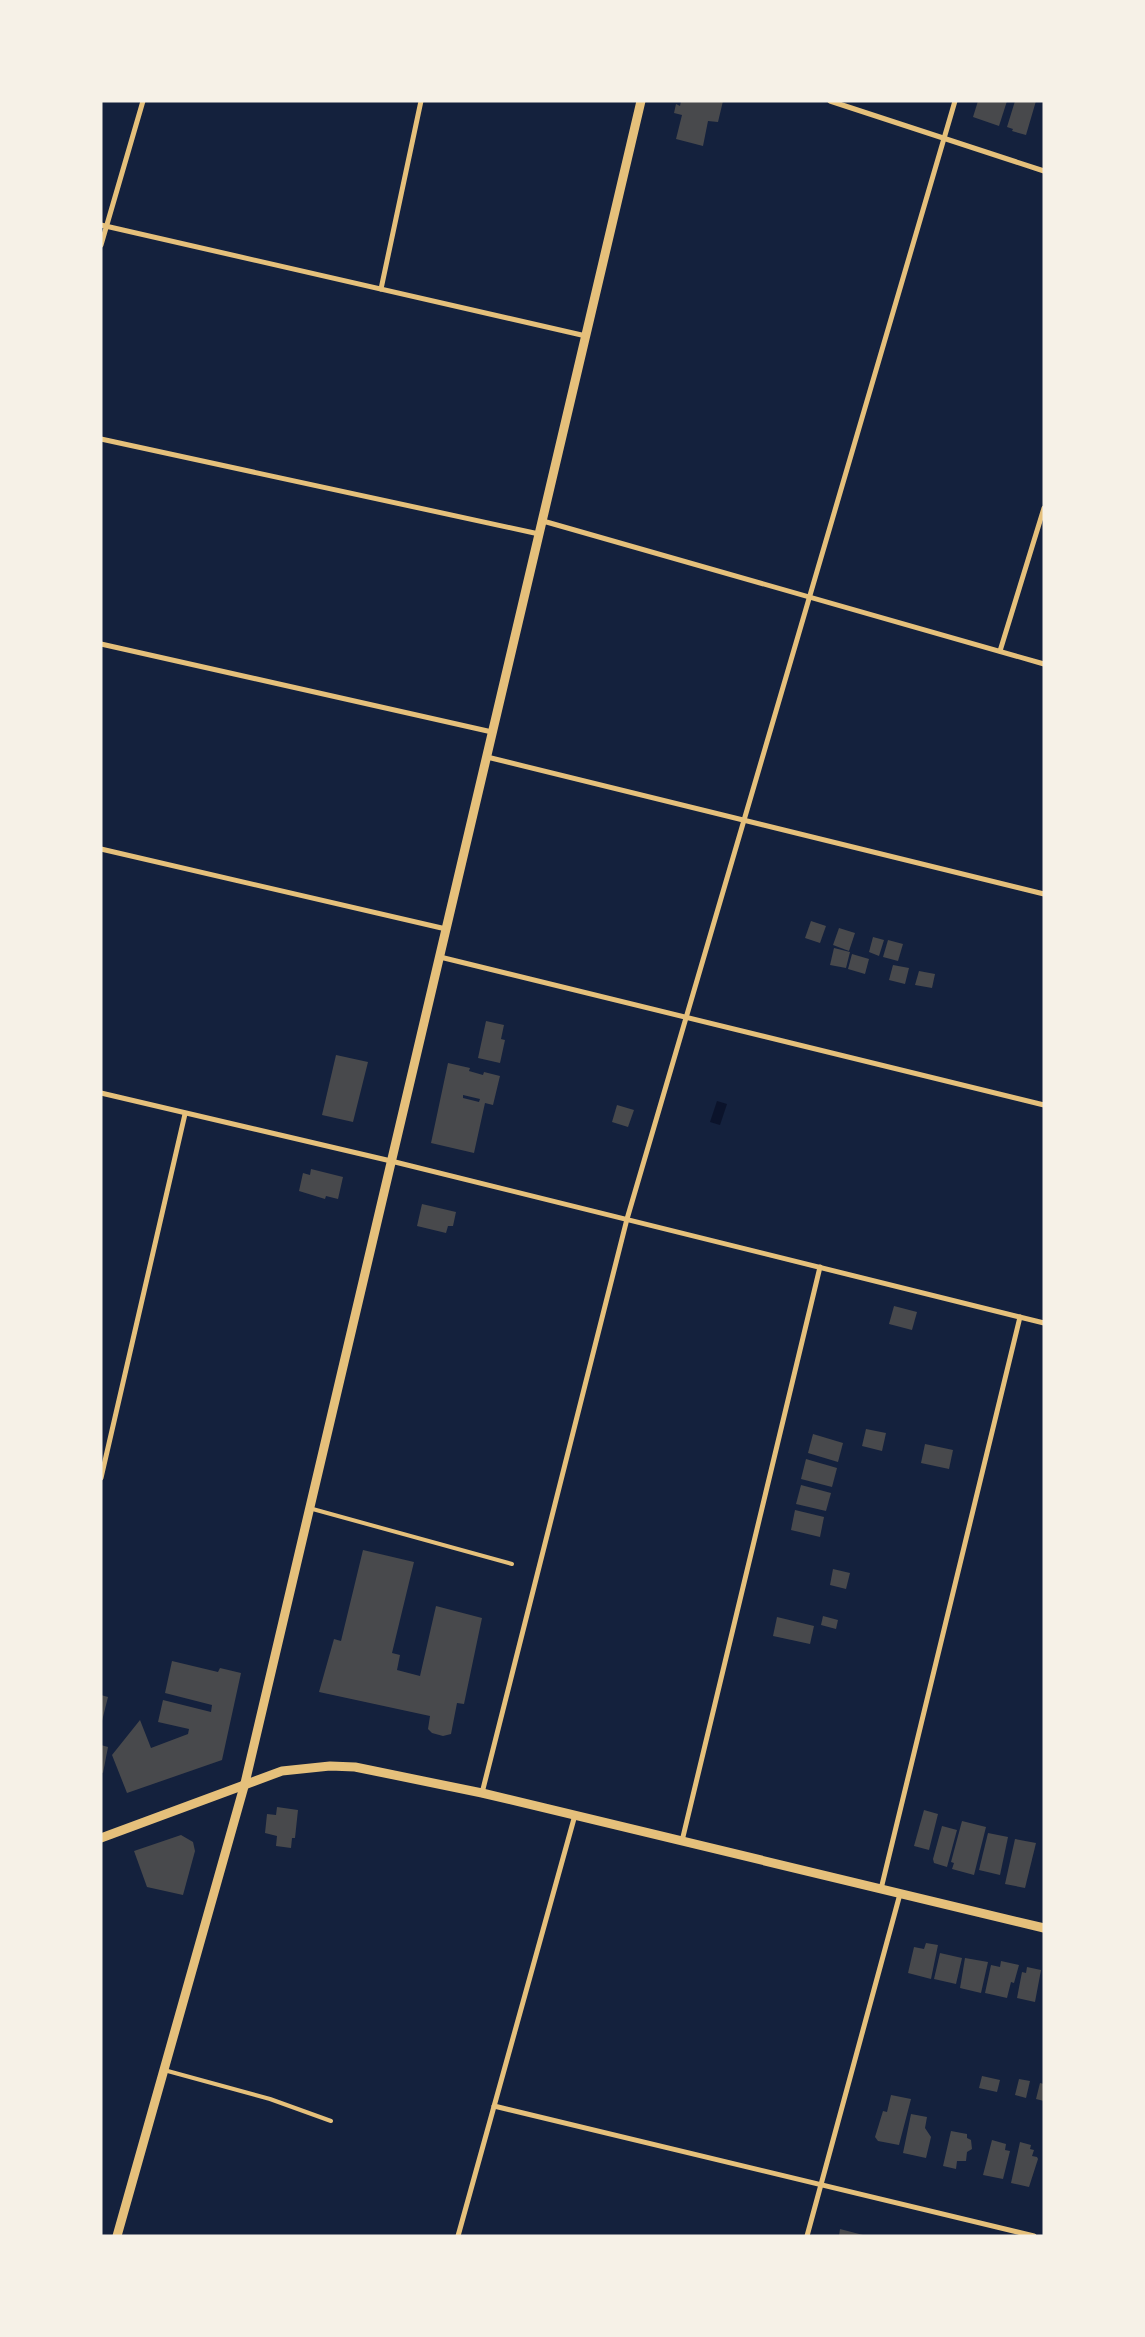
<svg xmlns="http://www.w3.org/2000/svg" width="1145" height="2337" font-family="'Playfair Display',serif">
<style>
.water{fill:#0b132b}
.building{fill:#48494c;fill-rule:evenodd}
.lines{fill:none;stroke-linecap:round;stroke-linejoin:round}
.service{stroke:#e5c07b;stroke-width:4}
.minor{stroke:#e5c07b;stroke-width:5}
.tertiary{stroke:#e5c07b;stroke-width:9}
</style>
<rect width="100%" height="100%" fill="#14213d"/>
<!-- water -->
<path class="water" d="M717 1101 727 1104 720 1125 710 1122Z"/>
<!-- building -->
<g class="building">
<path d="M681 101H723L718 122 708 121 703 146 676 139 682 115 674 113 676 104 680 106Z"/>
<path d="M978 101H1007L999 126 973 117Z"/>
<path d="M1015 101H1036L1026 135 1012 131 1013 129 1007 127Z"/>
<path d="M811 921 826 926 820 943 805 938Z"/>
<path d="M839 928 855 933 849 951 833 945Z"/>
<path d="M873 937 884 940 879 956 869 952Z"/>
<path d="M888 940 903 944 898 961 883 957Z"/>
<path d="M834 948 850 952 846 968 830 965Z"/>
<path d="M852 954 869 959 865 974 848 969Z"/>
<path d="M893 965 909 968 905 984 889 980Z"/>
<path d="M919 971 935 974 932 988 915 985Z"/>
<path d="M486 1021 504 1025 501 1039 505 1040 500 1063 478 1058Z"/>
<path d="M336 1055 368 1062 353 1122 322 1115Z"/>
<path d="M448 1063 470 1068 469 1071 483 1075 484 1072 500 1076 493 1105 485 1103 474 1153 431 1143ZM463 1095 480 1099 479 1102 463 1098Z"/>
<path d="M617 1105 634 1110 628 1127 612 1122Z"/>
<path d="M311 1169 343 1177 338 1199 326 1196 325 1199 299 1191 303 1173 310 1175Z"/>
<path d="M422 1204 456 1212 453 1226H448L446 1233 417 1226Z"/>
<path d="M894 1306 917 1312 912 1330 889 1324Z"/>
<path d="M866 1429 886 1433 882 1451 862 1446Z"/>
<path d="M813 1434 843 1443 838 1462 808 1453Z"/>
<path d="M925 1444 953 1450 949 1469 921 1463Z"/>
<path d="M806 1459 837 1468 832 1487 801 1479Z"/>
<path d="M801 1485 831 1493 826 1511 796 1504Z"/>
<path d="M795 1510 824 1517 820 1537 791 1530Z"/>
<path d="M363 1550 414 1562 392 1653 400 1655 397 1670 420 1676 436 1606 482 1618 464 1704 457 1703 451 1734 443 1736 432 1733 428 1729 430 1716 319 1692 334 1639 341 1641Z"/>
<path d="M833 1569 850 1573 846 1589 830 1585Z"/>
<path d="M823 1616 838 1620 836 1629 821 1625Z"/>
<path d="M777 1617 814 1626 810 1644 773 1636Z"/>
<path d="M172 1661 218 1672 220 1668 241 1673 222 1760 127 1793 112 1755 140 1720 151 1748 188 1734 189 1729 158 1722 163 1700 211 1712 212 1705 165 1693Z"/>
<path d="M101 1695 108 1697 102 1721H101Z"/>
<path d="M101 1745 108 1747 103 1773 101 1772Z"/>
<path d="M277 1807 298 1810 295 1838H292L291 1848 276 1846 277 1836 265 1833 267 1814 276 1815Z"/>
<path d="M924 1810 938 1814 929 1850 914 1846Z"/>
<path d="M962 1821 986 1827 974 1875 952 1869 954 1863 951 1862Z"/>
<path d="M942 1826 957 1830 947 1867 934 1863 933 1859Z"/>
<path d="M988 1833 1008 1837 1000 1875 979 1870Z"/>
<path d="M181 1835 193 1842 195 1851 183 1895 147 1887 134 1851Z"/>
<path d="M1015 1839 1036 1843 1025 1888 1005 1884Z"/>
<path d="M926 1943 938 1945 931 1979 908 1973 914 1947 924 1949Z"/>
<path d="M940 1953 962 1958 956 1984 934 1979Z"/>
<path d="M965 1958 988 1962 981 1993 960 1988Z"/>
<path d="M1001 1961 1019 1965 1014 1983 1011 1982 1007 1998 985 1993 991 1965 1000 1967Z"/>
<path d="M1027 1967 1041 1970 1035 2002 1017 1998 1022 1972 1026 1973Z"/>
<path d="M982 2076 1000 2080 997 2092 979 2088Z"/>
<path d="M1019 2079 1030 2081 1026 2098 1015 2095Z"/>
<path d="M1040 2083 1044 2084V2101L1036 2099Z"/>
<path d="M891 2095 911 2099 899 2145 878 2141 875 2137 883 2111 887 2112Z"/>
<path d="M911 2114 927 2117 925 2128 931 2137 926 2158 903 2153Z"/>
<path d="M951 2131 967 2134V2138L971 2140 972 2149 967 2152 966 2161H957L956 2169 943 2166Z"/>
<path d="M992 2140 1006 2144 1005 2150 1010 2151 1003 2179 983 2175Z"/>
<path d="M1020 2142 1031 2145 1030 2149 1034 2150 1032 2156 1037 2157 1038 2159 1029 2187 1011 2183Z"/>
<path d="M840 2229 863 2235V2236H839Z"/>
</g>
<g class="lines">
<!-- service -->
<g class="service">
<path d="M309 1508 512 1564"/>
<path d="M164 2070 270 2099 331 2121"/>
</g>
<!-- minor -->
<g class="minor">
<path d="M830 101 1044 171"/>
<path d="M101 225 586 336"/>
<path d="M101 245 143 101"/>
<path d="M381 289 421 101"/>
<path d="M101 439 539 534"/>
<path d="M543 521 1044 664"/>
<path d="M101 644 492 732"/>
<path d="M1000 651 1044 508"/>
<path d="M487 757 1044 894"/>
<path d="M101 849 446 929"/>
<path d="M440 957 1044 1105"/>
<path d="M101 1093 391 1161 1044 1323"/>
<path d="M101 1478 185 1114"/>
<path d="M482 1793 627 1219 955 101"/>
<path d="M682 1841 820 1267"/>
<path d="M881 1889 1020 1317"/>
<path d="M494 2106 1034 2236"/>
<path d="M458 2236 575 1815"/>
<path d="M807 2236 900 1894"/>
</g>
<!-- tertiary -->
<g class="tertiary">
<path d="M101 1838 282 1771 330 1766 355 1767 482 1793 1044 1928"/>
<path d="M117 2236 245 1783 641 101"/>
</g>
</g>
<!-- border -->
<rect width="1145" height="2337" fill="none" stroke="#f6f1e7" stroke-width="205"/>
</svg>
